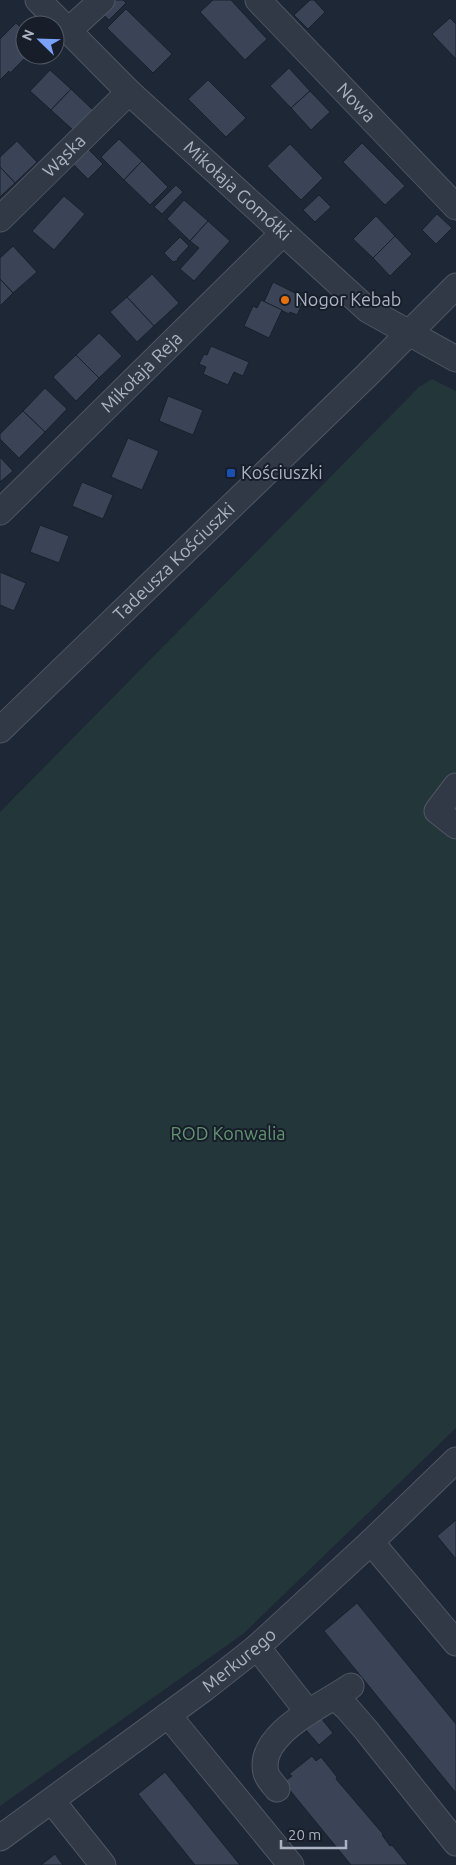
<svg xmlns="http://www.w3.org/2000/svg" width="456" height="1865" font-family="Ubuntu,sans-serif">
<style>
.green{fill:#233639}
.building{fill:#3a4456;stroke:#19202c}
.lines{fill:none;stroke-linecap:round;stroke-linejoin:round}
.minor-casing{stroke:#4f5664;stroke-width:27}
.minor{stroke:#323946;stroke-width:25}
.food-dot{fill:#e8710a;stroke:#171e2a;stroke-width:2}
.transit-dot{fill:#1a4fb4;stroke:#171e2a;stroke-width:2}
.labels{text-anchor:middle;stroke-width:4;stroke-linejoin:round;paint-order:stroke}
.street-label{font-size:18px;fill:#abb3c3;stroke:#171e2a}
.poi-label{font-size:18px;fill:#abb3c3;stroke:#171e2a;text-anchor:start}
.park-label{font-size:18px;fill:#639472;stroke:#171e2a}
</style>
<rect width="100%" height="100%" fill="#1e2735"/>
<!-- green -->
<path class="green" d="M432 379 456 391V774L424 815 456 840V1428L243 1634 0 1806V812L419 387Z"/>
<!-- building -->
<g class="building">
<path d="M108 0H123L126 3 109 20 99 10Z"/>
<path d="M213 0H231L267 39 245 60 200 12Z"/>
<path d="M310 0H314L325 12 308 29 294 15Z"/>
<path d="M126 9 172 54 153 73 107 28Z"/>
<path d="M450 18 456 24V59L432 34Z"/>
<path d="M16 23 25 32V55H28L10 73 9 71 0 80V39Z"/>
<path d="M289 68 310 91 291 108 270 86Z"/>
<path d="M50 70 71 89 51 110 30 91Z"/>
<path d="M208 80 246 118 226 137 188 99Z"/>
<path d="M71 89 93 110 73 130 51 110Z"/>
<path d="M310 91 330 112 311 130 291 108Z"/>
<path d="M119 139 142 161 124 180 101 157Z"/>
<path d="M17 141 37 162 15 183 0 167V157Z"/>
<path d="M362 143 405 186 385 205 343 162Z"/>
<path d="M290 144 323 178 301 200 267 166Z"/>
<path d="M88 149 103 164 88 179 73 164Z"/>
<path d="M142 161 168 187 150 205 124 180Z"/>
<path d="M0 167 15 183 0 197Z"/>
<path d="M176 185 183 192 162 214 154 207Z"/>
<path d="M319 195 331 207 315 222 303 210Z"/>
<path d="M64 196 85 214 54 250 32 231Z"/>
<path d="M184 200 208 221 190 241 167 219Z"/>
<path d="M437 214 452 228 436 244 422 230Z"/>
<path d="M376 216 395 236 373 258 353 239Z"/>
<path d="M208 221 230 241 194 281 180 269 199 248 190 241Z"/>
<path d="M395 236 412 254 390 276 373 258Z"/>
<path d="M180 237 189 246 177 259 179 260 173 262 164 253Z"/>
<path d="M13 246 37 272 13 293 0 279V258Z"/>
<path d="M152 274 179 303 154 326 127 297Z"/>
<path d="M0 279 13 293 0 306Z"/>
<path d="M273 282 305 298 297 315 290 312 289 314 264 302Z"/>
<path d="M127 297 154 326 137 342 110 312Z"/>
<path d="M261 300 282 310 269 338 244 326 253 306 257 308Z"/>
<path d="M99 333 122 356 99 378 76 355Z"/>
<path d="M211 346 249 362 243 376 234 372 228 385 203 374 206 367 199 364 204 354 207 355Z"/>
<path d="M76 355 99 378 76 401 53 377Z"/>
<path d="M45 388 67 409 45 432 23 411Z"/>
<path d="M168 396 203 410 193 435 159 421Z"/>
<path d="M23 411 45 432 19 458 0 439V434Z"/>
<path d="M128 438 159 451 142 490 111 477Z"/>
<path d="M0 457 13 471 0 482Z"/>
<path d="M82 482 113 495 103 519 72 506Z"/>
<path d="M40 525 69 536 59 563 30 552Z"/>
<path d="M0 572 26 583 14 611 0 605Z"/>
<path d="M456 1520V1559L437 1536Z"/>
<path d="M357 1603 456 1724V1793L324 1631Z"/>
<path d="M321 1718 333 1733 319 1745 306 1730Z"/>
<path d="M312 1756 316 1761 321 1757 337 1777 336 1779 383 1834 382 1835 390 1846 392 1845 408 1865H351L279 1777 285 1781 292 1776 289 1774Z"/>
<path d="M165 1772 240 1865H195L138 1794Z"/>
<path d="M55 1854 63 1865H41Z"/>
</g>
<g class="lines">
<defs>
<g id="minor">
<path id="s1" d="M38 0 129 92 368 310 456 359"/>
<path id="s2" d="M258 0 456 207"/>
<path d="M68 31 102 0"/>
<path id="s3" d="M0 219 129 92"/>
<path id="s4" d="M0 512 283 233"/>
<path id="s5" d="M0 730 365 377 456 286"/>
<path d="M456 786 437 811 456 826"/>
<path d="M371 1542 456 1643"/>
<path d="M257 1647 308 1712"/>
<path d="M335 1697 347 1708 366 1730 456 1843"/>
<path d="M168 1715 291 1865"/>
<path d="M277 1789C273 1784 268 1779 266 1773 256 1733 326 1704 351 1686"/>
<path d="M52 1801 103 1865"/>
<path id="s6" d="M0 1838 205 1688 257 1647 371 1542 456 1460"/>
</g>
</defs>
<!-- minor casing -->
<use href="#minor" class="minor-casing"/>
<!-- minor -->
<use href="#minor" class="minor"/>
</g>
<!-- markers -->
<circle class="food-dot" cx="285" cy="300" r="5"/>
<rect class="transit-dot" x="226" y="468" width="10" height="10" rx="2.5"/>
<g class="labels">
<!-- street labels -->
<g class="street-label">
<text dy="6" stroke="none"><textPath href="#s2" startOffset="142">Nowa</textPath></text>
<text dy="6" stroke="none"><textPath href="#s3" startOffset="90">Wąska</textPath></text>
<text dy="6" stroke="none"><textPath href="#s1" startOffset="276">Mikołaja Gomółki</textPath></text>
<text dy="6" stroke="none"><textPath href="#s4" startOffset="199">Mikołaja Reja</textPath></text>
<text dy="6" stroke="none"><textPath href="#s5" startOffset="242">Tadeusza Kościuszki</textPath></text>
<text dy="6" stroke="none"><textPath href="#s6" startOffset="298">Merkurego</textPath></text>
</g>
<!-- poi labels -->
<g class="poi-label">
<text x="295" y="306">Nogor Kebab</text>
<text x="241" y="479">Kościuszki</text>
</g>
<!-- park labels -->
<g class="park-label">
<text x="228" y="1140">ROD Konwalia</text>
</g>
</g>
<!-- north arrow -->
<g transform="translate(40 40) rotate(293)"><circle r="24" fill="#171e2a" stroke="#525a67"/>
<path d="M0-4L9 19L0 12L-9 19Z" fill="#7aa2fa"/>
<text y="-8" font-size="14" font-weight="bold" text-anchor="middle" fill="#abb3c3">N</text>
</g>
<!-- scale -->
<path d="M281 1840v8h65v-8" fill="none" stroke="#abb3c3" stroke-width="2.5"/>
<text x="288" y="1840" font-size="15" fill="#abb3c3" stroke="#171e2a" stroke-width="4" paint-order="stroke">20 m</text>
</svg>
